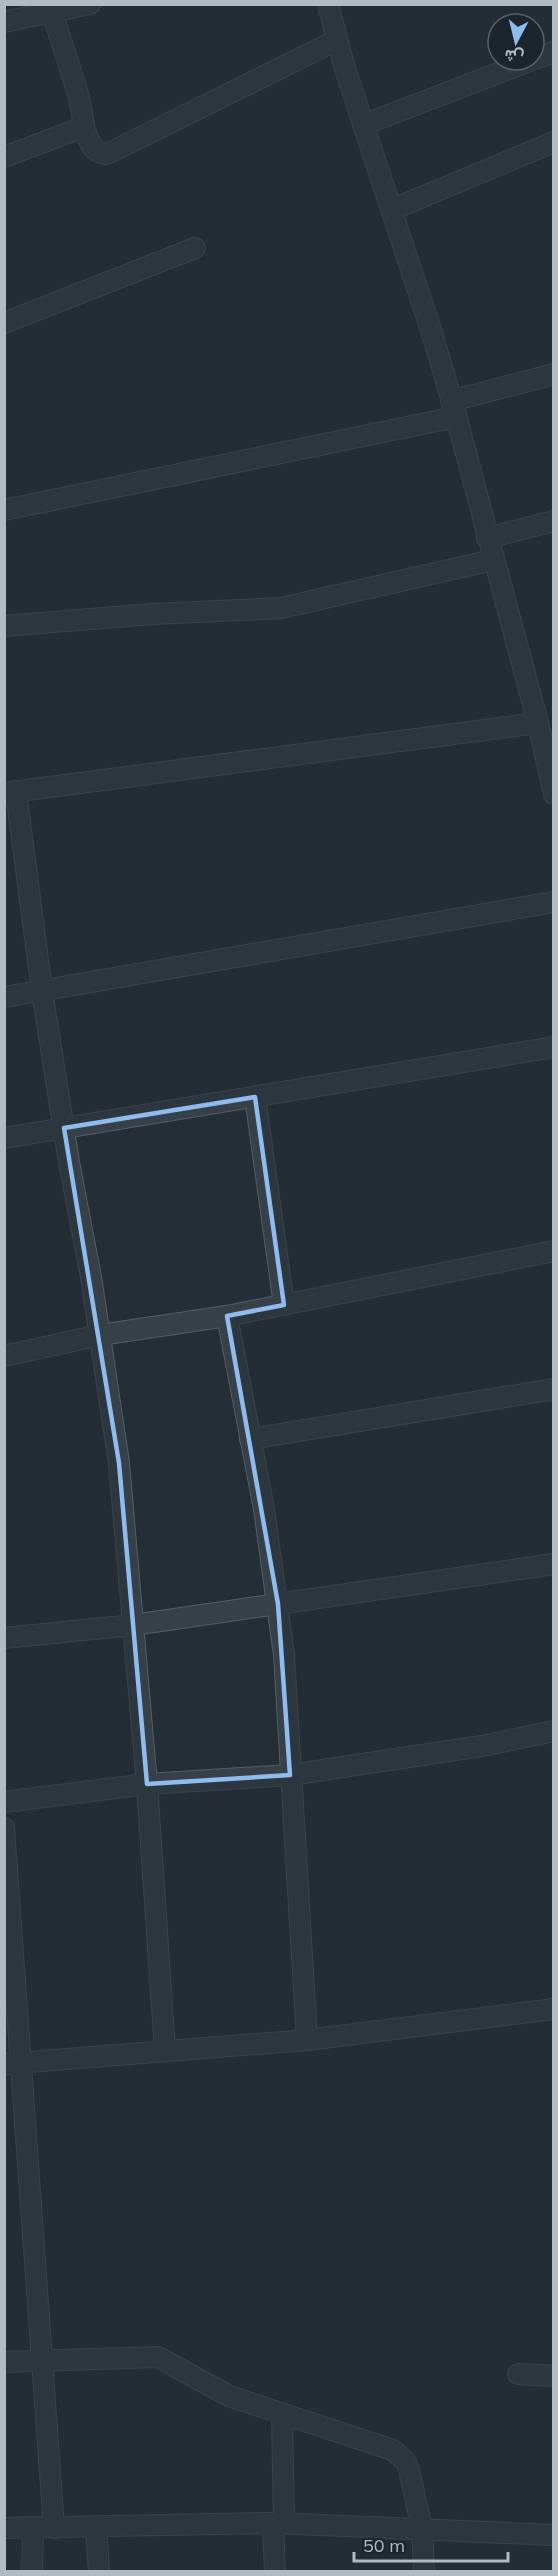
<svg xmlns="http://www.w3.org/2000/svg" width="558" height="2576" font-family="Mulish,Vazirmatn,sans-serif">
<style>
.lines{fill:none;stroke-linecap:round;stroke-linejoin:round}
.minor-casing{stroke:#555e65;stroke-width:22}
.minor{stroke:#374048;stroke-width:20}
.marked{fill:none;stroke:#8ebced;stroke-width:4.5;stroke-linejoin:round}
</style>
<rect width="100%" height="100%" fill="#242e37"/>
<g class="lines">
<defs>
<g id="minor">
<path d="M328 4 345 69 433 336 455 412 538 723 554 794"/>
<path d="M52 12 79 97 85 131"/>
<path d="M4 22 90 4"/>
<path d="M534 59 554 52"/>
<path d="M363 125 532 60"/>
<path d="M4 157 78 129 85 131C90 143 92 153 107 154L337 40"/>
<path d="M391 210 554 142"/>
<path d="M4 323 195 248"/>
<path d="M451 401 554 374"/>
<path d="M4 510 456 417"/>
<path d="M487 538 554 521"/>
<path d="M4 626 153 614 281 608 493 560"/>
<path d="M16 792 42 991 69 1162 91 1277 119 1463 147 1784 165 2051"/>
<path d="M4 793 538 723"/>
<path d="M4 997 554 902"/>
<path d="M255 1097 284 1305"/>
<path d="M4 1138 554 1047"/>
<path d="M227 1316 264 1509 284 1655 307 2040"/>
<path d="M4 1356 100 1335 227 1316 554 1251"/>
<path d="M250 1439 554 1389"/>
<path d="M4 1638 133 1625 554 1564"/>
<path d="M4 1802 147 1784 290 1775 482 1746 554 1731"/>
<path d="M4 1828 54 2528"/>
<path d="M4 2064 307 2040 554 2009"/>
<path d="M4 2362 158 2357 229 2396 393 2450 406 2462 409 2470 422 2529 424 2572"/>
<path d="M518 2374 554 2376"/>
<path d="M282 2414 284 2523"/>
<path d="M273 2523 275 2572"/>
<path d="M4 2528 273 2523 554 2535"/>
<path d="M96 2528 99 2572"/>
<path d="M32 2572 33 2529"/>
</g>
</defs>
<!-- minor casing -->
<use href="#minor" class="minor-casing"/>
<!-- minor -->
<use href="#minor" class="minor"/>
</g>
<!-- marked area -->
<path d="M0 0H558V2576H0ZM255 1097 284 1305 227 1316 278 1604 290 1775 147 1784 119 1463 64 1128Z" fill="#242e37" fill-opacity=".55" fill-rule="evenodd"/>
<path class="marked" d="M255 1097 284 1305 227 1316 278 1604 290 1775 147 1784 119 1463 64 1128Z"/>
<!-- border -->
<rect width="558" height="2576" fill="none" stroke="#b2bbc4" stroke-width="12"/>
<!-- north arrow -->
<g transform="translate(516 42) rotate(187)"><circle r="28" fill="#1c252c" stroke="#586169" stroke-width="1.5"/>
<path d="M0-4.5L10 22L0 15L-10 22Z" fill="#8ebced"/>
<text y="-9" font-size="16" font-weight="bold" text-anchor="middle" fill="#b2bbc4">ش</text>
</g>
<!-- scale -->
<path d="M354 2552v9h154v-9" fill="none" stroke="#b2bbc4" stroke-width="3"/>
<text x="363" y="2552" font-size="18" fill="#b2bbc4" stroke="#1c252c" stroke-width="4.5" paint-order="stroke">50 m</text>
</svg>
